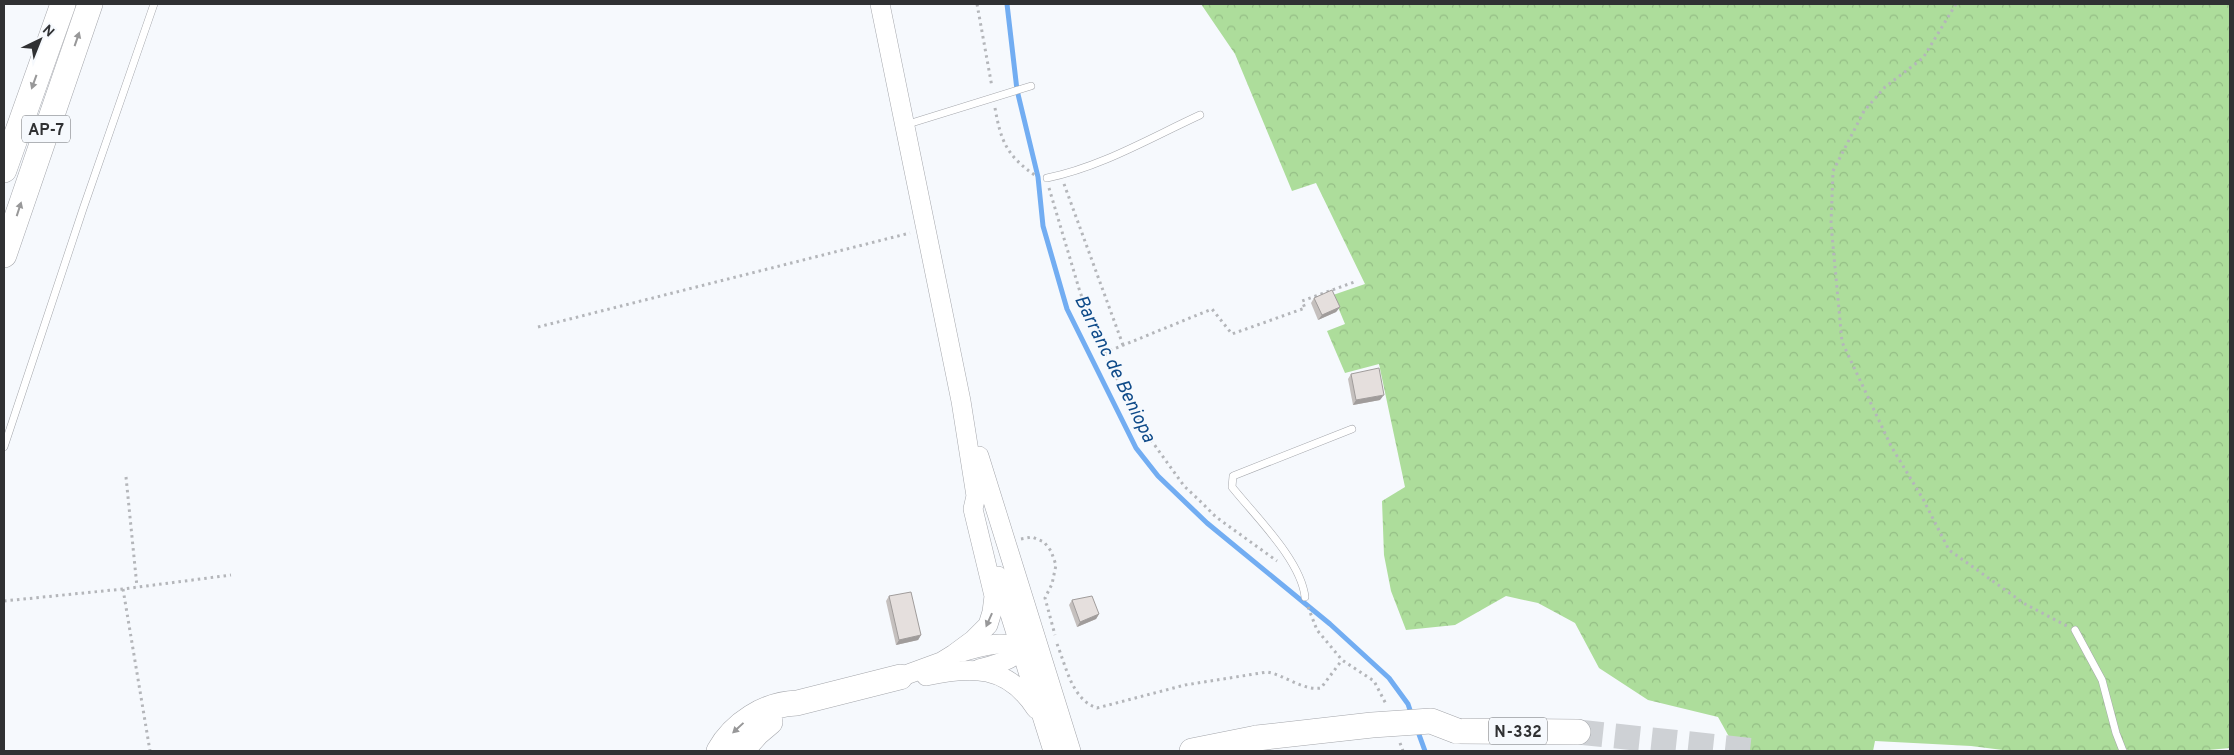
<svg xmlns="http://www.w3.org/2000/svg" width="2234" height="755" font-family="Overpass,sans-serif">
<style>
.forest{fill:url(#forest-crowns)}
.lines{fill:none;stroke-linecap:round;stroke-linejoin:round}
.stream{stroke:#72adf2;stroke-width:5}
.highway-tunnel{stroke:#ced1d5;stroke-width:25;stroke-dasharray:25 12;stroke-linecap:butt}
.lane-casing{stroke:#a4a6ab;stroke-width:8}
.secondary-casing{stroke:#a4a6ab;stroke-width:20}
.highway-casing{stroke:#a4a6ab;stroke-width:26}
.path{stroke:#b4b6ba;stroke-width:3;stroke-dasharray:2.5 4;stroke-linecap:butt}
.lane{stroke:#fff;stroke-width:7}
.secondary{stroke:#fff;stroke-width:19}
.highway{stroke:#fff;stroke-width:25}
.highway-bridge-casing{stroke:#a4a6ab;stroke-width:26;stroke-linecap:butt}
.highway-bridge{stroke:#fff;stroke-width:25}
.wall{fill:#c5c0be}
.shaded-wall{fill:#a09c9b}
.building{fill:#e5dfdd;stroke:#a09c9b}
.oneway{fill:#989899}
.labels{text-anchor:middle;stroke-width:4;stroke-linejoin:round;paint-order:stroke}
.shield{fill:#f6f9fd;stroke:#6b6d70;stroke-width:1}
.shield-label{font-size:16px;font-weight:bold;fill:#303133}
.water-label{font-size:19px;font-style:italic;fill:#0e4a89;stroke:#f6f9fd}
</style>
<defs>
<pattern id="forest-crowns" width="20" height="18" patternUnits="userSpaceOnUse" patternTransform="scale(1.25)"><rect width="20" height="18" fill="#addd9b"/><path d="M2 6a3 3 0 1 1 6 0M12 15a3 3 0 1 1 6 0" fill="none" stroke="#95be86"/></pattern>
</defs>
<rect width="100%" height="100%" fill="#f6f9fd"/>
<!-- forest -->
<path class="forest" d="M1201 4H2230V748L2197 751H2130L2126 749 2123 751H2011L1971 746 1875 741 1873 751H1737L1718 717 1648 700 1599 668 1575 623 1538 603 1506 596 1455 625 1406 630 1391 591 1384 555 1382 501 1405 487 1379 364 1345 373 1327 331 1345 324 1333 295 1365 284 1316 183 1292 191 1235 54Z"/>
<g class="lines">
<!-- stream -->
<g class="stream">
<path d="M1007 4 1017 90 1038 177 1043 226 1067 309 1136 448 1158 476 1207 523 1330 624 1389 678 1408 704 1412 716"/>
<path d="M1417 729 1425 751"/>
</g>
<!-- highway-tunnel -->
<path class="highway-tunnel" d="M1578 732 1756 751"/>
<defs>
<g id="lane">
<path d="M905 125 1031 86"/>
<path d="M1047 178C1101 167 1150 138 1200 115"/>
<path d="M4 447 83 209 154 4"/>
<path d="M1305 597C1301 560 1255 516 1232 487L1233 476 1352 429"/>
<path d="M2075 630 2102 680 2116 733 2123 751"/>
</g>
<g id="secondary">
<path d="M880 4 961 401 976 496 973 509 994 596 992 612 988 625 973 640 954 654 941 662 900 677"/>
<path d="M979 456 1071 751"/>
<path d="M998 576 1053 751"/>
<path d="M962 652C984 646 1009 637 1029 653"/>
<path d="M979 669C997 664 1020 659 1027 640"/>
<path d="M926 676C972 666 1008 665 1036 709"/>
</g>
<g id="highway">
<path d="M4 170 63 4"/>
<path d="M4 255 90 4"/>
<path d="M1457 731 1578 732"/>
<path d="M719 751C734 724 765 704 797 703L900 677"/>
<path d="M741 751 757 733 770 722"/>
<path d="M1192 751 1257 738"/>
</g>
</defs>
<!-- lane casing -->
<use href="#lane" class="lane-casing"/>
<!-- secondary casing -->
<use href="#secondary" class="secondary-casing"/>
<!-- highway casing -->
<use href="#highway" class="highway-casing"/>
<!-- path -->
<g class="path">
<path d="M977 4 992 87"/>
<path d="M1956 4 1923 58 1885 87 1864 111 1833 171 1831 224 1842 342 1891 446 1923 499 1949 550 2025 604 2067 626"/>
<path d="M995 108C1001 142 1007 156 1036 176"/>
<path d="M1064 184 1123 345"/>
<path d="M1049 188 1080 292 1108 362 1146 433 1184 486 1199 500 1216 517 1277 561"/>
<path d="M538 327 910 233"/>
<path d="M1104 353 1212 309 1232 334 1305 308 1302 301 1357 281"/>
<path d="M126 477 137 587"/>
<path d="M1021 539 1032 537 1044 542 1051 551 1056 565 1052 584 1045 598 1055 635"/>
<path d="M123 589 150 751"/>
<path d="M4 601 123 589 231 575"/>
<path d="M1308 607 1317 630 1342 660 1374 681 1386 704"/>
<path d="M1057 644C1066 666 1072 700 1097 708L1185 685 1267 672C1285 675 1303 691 1321 688L1342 660"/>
<path d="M1400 743 1403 751"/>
</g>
<!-- lane -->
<use href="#lane" class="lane"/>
<!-- secondary -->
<use href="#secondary" class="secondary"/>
<!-- highway -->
<use href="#highway" class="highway"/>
<defs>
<path id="highway-bridge" d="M1257 738 1372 725 1431 721 1457 731"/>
</defs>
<!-- highway-bridge casing -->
<use href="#highway-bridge" class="highway-bridge-casing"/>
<!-- highway-bridge -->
<use href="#highway-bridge" class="highway-bridge"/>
</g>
<!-- wall -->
<g class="wall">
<path d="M1314 298 1340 307 1336 312 1318 320 1311 303Z"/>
<path d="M1351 374 1380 400 1353 405 1348 379Z"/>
<path d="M889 596 921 635 918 640 896 645 886 601Z"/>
<path d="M1072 600 1099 614 1096 619 1077 627 1069 605Z"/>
</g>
<!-- shaded-wall -->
<g class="shaded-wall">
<path d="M1340 307 1336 312 1318 320 1322 315Z"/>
<path d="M1384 395 1380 400 1353 405 1356 400Z"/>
<path d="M1099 614 1096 619 1077 627 1080 622Z"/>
<path d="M921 635 918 640 896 645 899 640Z"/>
</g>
<!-- building -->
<g class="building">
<path d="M1332 290 1340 307 1322 315 1314 298Z"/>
<path d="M1379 368 1384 395 1356 400 1351 374Z"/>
<path d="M911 592 921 635 899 640 889 596Z"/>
<path d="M1092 596 1099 614 1080 622 1072 600Z"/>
</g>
<!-- one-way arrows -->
<defs><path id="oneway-solid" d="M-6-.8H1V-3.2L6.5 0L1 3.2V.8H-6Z" transform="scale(1.25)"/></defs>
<g class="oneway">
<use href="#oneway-solid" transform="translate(77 39) rotate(-71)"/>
<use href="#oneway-solid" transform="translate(34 82) rotate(110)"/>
<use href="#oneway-solid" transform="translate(19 209) rotate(-72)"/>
<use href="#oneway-solid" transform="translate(989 620) rotate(114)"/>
<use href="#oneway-solid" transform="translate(738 728) rotate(137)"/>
</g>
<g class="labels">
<!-- shield labels -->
<g class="shield">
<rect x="22" y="115.5" width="48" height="27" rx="4"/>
<rect x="1489" y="717.5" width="58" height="27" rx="4"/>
</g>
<g class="shield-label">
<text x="46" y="135">AP-7</text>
<text x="1518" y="737">N-332</text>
</g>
<!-- water labels -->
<g class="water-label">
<text transform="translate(1116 368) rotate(64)" y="7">Barranc de Beniopa</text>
</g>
</g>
<!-- border -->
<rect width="2234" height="755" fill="none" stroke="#303133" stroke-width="10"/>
<!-- north arrow -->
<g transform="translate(40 40) rotate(43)" stroke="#f6f9fd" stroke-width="4" paint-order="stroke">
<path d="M0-4L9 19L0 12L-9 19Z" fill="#303133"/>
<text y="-8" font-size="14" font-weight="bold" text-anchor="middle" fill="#303133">N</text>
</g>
</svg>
